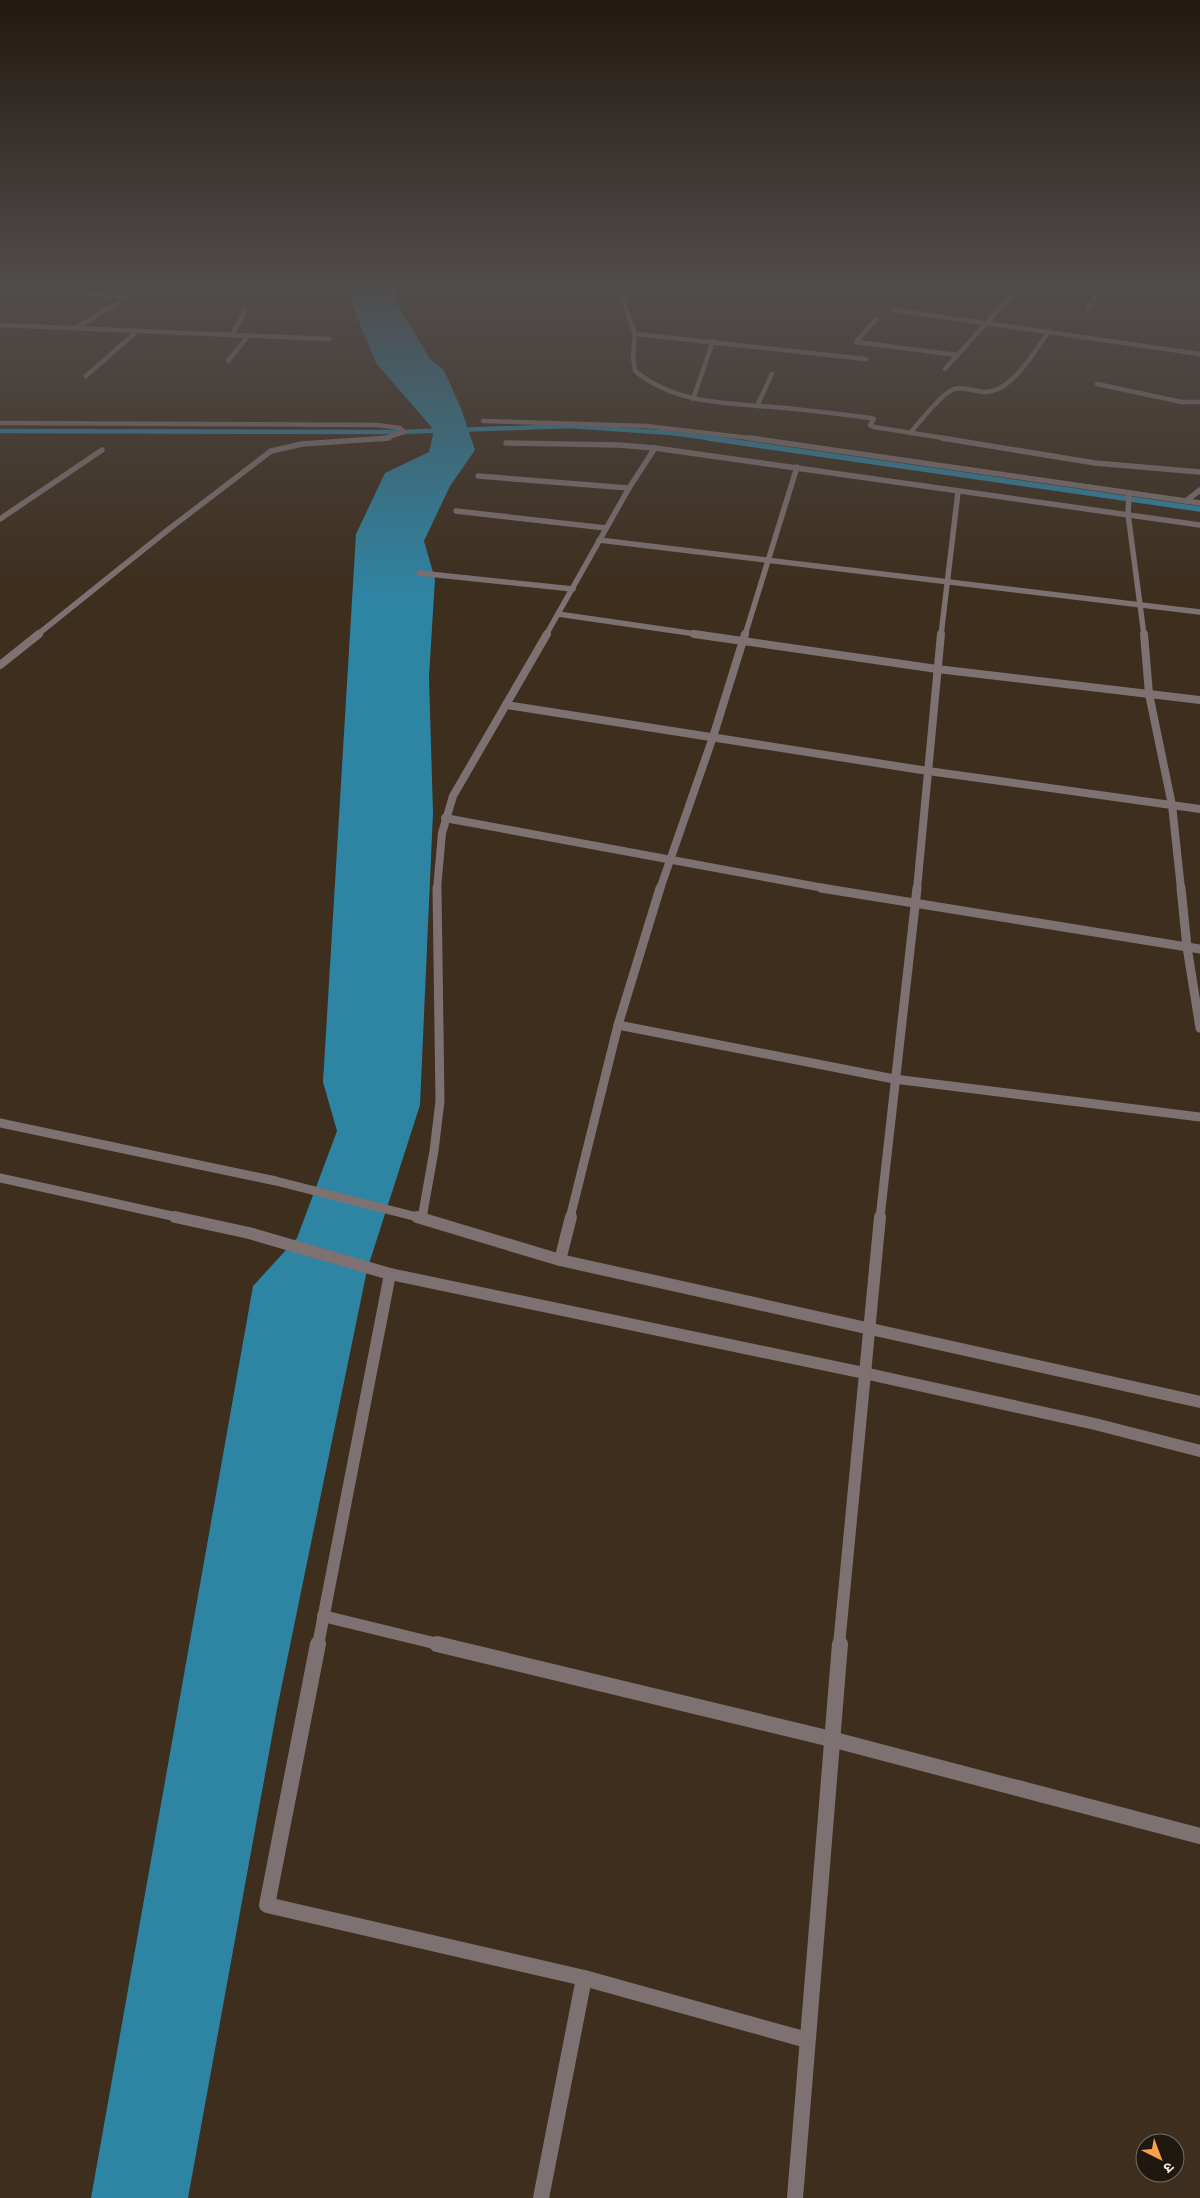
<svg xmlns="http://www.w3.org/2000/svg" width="1200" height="2198" font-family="'Source Serif 4','Noto Sans Devanagari',serif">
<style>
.water{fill:#2e84a3}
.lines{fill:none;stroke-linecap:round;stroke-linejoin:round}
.stream-far1{stroke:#2e84a3;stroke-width:4.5}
.stream{stroke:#2e84a3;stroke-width:5.5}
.minor-far5{stroke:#7e7171;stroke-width:4.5}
.minor-far4{stroke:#7e7171;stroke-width:5.5}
.minor-far3{stroke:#7e7171;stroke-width:8}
.minor-far2{stroke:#7e7171;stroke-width:9}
.minor-far1{stroke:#7e7171;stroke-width:12}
.minor{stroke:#7e7171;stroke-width:16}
</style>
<rect width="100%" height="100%" fill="#3d2e1d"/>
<!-- water -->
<path class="water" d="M353 288H397L395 300 430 359 444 370 462 411 475 450 450 486 424 541 435 579 429 677 433 813 420 1105 367 1270 277 1709 188 2198H91L253 1286 297 1238 337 1131 323 1082 356 534 385 473 429 452 434 430 376 363 351 302Z"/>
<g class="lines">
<!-- stream-far1 -->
<path class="stream-far1" d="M0 431 400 432 569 426 672 433 716 439"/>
<!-- stream -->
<path class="stream" d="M708 438 1200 509"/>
<!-- minor-far5 -->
<g class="minor-far5">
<path d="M18 288 127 297"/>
<path d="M619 288 635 334 633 356 635 371C678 406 733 403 786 408 814 411 842 414 870 418L874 419 870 425 874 427 950 439"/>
<path d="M653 288 707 291"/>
<path d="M1057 288 1098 293 1088 308"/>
<path d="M946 291 948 288"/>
<path d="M894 310 1200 354"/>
<path d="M876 319 856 342 957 355"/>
<path d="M0 325 329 339"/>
<path d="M76 328 142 288"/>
<path d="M635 334 866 359"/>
<path d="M232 335 245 311"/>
<path d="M228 361 248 336"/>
<path d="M945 369 1018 288"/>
<path d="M86 376 136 332"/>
<path d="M1097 384 1182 402H1200"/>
<path d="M693 399 713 341"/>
<path d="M757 406 772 374"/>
<path d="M483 421 646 426 758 439"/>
<path d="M0 423 377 425 400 428 404 432 382 439"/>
<path d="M910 433C919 423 939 397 950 391 959 385 974 391 984 392 1011 393 1035 351 1049 331"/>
</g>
<!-- minor-far4 -->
<g class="minor-far4">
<path d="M750 438 1200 503"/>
<path d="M942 438 1095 463 1200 472"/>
<path d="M506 443 619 445 655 448 1200 525"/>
<path d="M478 476 629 488"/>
<path d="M1129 494 1128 514 1144 635"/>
<path d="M1186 501 1200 490"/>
<path d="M456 511 606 528"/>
<path d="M0 519 102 450"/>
<path d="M599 540 1200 612"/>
<path d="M419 573 573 589"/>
<path d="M558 614 703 635"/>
<path d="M37 635 169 529 271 451 302 444 389 438"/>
<path d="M546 635 629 488 655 448"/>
<path d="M745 635 797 467"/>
<path d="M941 635 958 492"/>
</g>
<!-- minor-far3 -->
<g class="minor-far3">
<path d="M694 634 937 669 1200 700"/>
<path d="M1144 634 1149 694 1172 805 1181 889"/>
<path d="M0 665 39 634"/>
<path d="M506 705 928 771 1200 809"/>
<path d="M445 818 829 889"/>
<path d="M437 889 442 833 453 796 547 634"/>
<path d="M660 889 713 737 745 634"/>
<path d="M917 889 941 634"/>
</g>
<!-- minor-far2 -->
<g class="minor-far2">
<path d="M821 888 1200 949"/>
<path d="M1181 888 1187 947 1200 1028"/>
<path d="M618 1025 894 1079 1200 1117"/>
<path d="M0 1123 276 1181 421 1218"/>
<path d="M0 1178 181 1218"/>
<path d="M422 1218 434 1151 440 1101 437 888"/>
<path d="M570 1218 618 1025 660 888"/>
<path d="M880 1218 917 888"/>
</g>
<!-- minor-far1 -->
<g class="minor-far1">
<path d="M175 1217 249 1233 390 1274 864 1373 1095 1424 1200 1451"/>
<path d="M417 1217 560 1260 1200 1402"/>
<path d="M560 1260 571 1217"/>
<path d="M323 1616 442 1645"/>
<path d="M318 1645 390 1274"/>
<path d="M839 1645 880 1217"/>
</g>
<!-- minor -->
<g class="minor">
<path d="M318 1644 267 1905 584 1978 807 2040"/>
<path d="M437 1644 831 1739 1200 1836"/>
<path d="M541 2198 584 1978"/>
<path d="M795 2198 840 1644"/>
</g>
</g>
<!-- sky -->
<linearGradient id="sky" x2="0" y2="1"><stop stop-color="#221910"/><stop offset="0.48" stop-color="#514c4c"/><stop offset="1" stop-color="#514c4c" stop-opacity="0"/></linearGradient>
<rect width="1200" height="596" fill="url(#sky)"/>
<!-- north arrow -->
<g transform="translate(1160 2158) rotate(138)"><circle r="24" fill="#1e1810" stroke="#756e64"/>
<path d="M0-4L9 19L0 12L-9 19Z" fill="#f7a149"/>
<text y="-8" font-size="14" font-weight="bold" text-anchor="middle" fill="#f8eee3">उ</text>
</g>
</svg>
